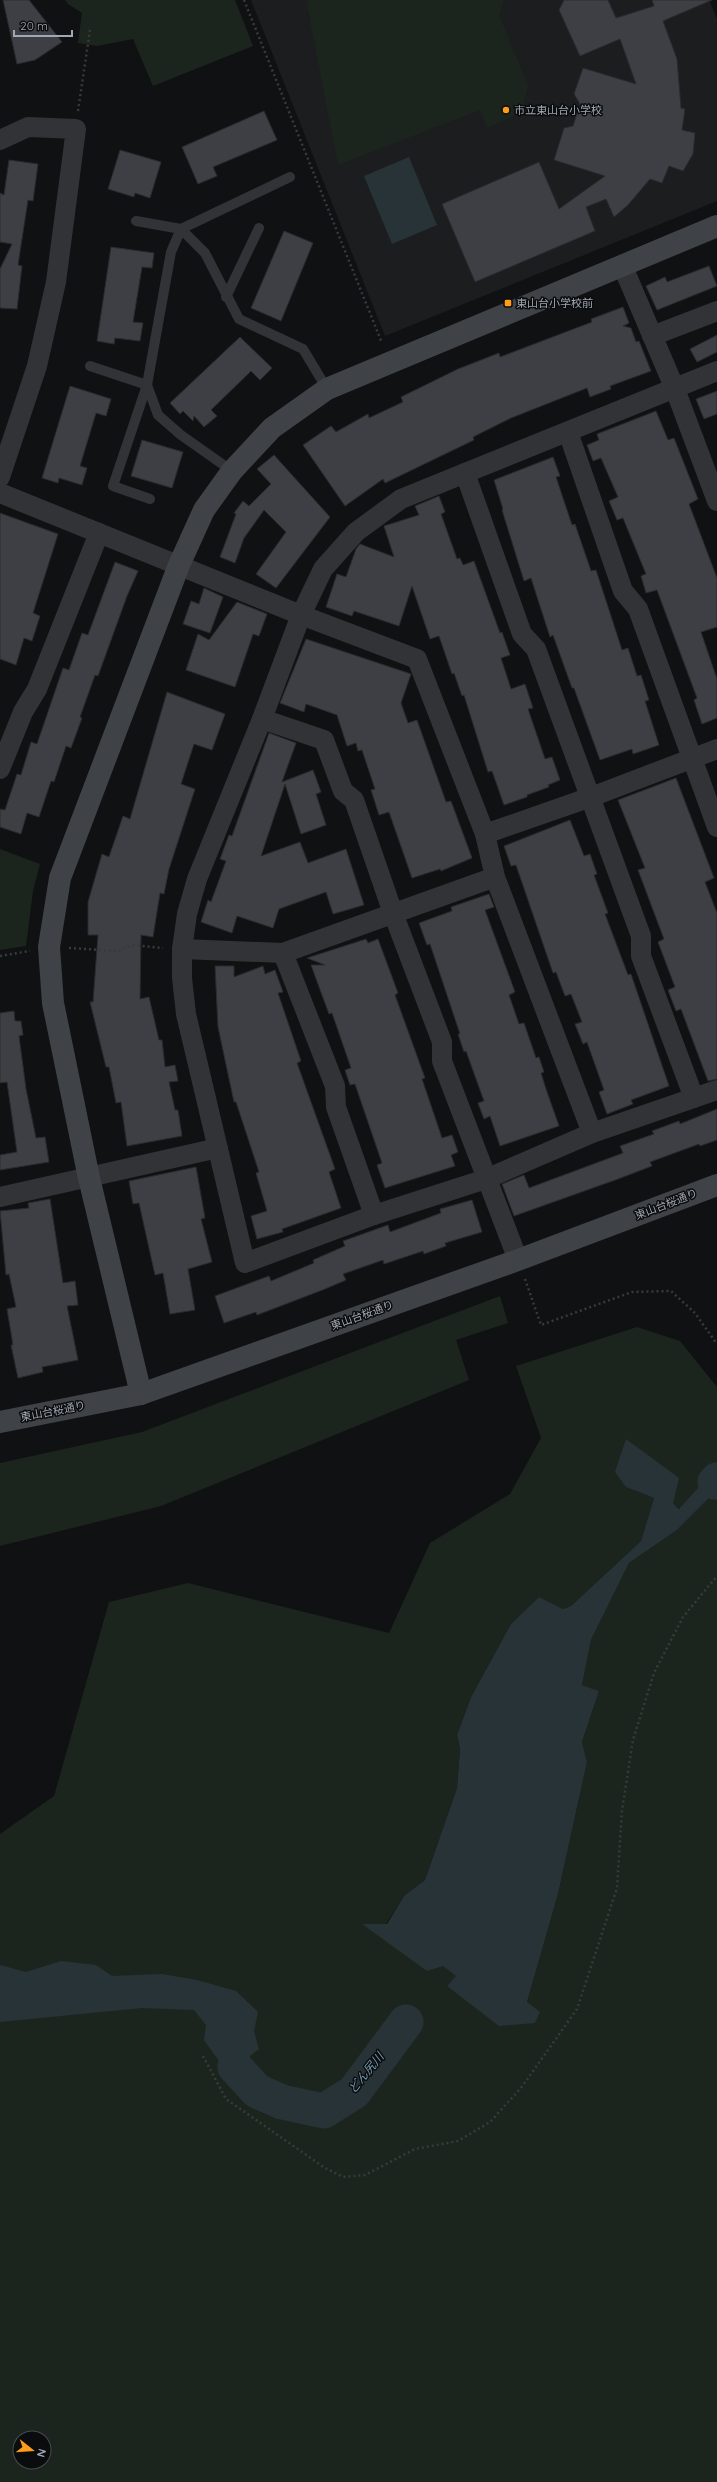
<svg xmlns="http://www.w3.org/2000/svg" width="717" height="2482" font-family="Quicksand,'Noto Sans JP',sans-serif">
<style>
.built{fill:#1c1d1f}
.green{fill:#1c251d;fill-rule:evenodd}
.water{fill:#283338}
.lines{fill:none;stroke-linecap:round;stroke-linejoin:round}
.river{stroke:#283338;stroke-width:35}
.building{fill:#3e3f45;stroke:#2a2b2e}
.path{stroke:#373a3e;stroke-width:2.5;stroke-dasharray:2 3;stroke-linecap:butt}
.lane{stroke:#313337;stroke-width:10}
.street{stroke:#313337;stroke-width:20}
.secondary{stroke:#3f4247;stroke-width:22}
.poi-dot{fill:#ff9d1b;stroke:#0b0c0d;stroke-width:1.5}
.labels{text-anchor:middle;stroke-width:3;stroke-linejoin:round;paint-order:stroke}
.poi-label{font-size:11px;fill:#a0a8b4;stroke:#0b0c0d;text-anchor:start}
.street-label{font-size:11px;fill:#a0a8b4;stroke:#0b0c0d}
.water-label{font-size:12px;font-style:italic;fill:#749bb3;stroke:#0b0c0d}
</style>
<rect width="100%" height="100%" fill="#101112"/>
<!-- built -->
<path class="built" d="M251 0H709L717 19V201L385 336Z"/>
<!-- green -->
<g class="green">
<path d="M65 0H235L253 46 153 86 133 39 97 46 78 43 82 13 68 4Z"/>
<path d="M306 0H504L499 15 528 85 521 113 487 128 480 110 338 165Z"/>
<path d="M0 849 40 864 33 891 26 946 0 950Z"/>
<path d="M500 1296 508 1323 456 1340 469 1380 161 1506 0 1546V1463L142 1432Z"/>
<path d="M637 1327 680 1341 717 1387V1483L708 1477 680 1509 673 1503 626 1487 654 1498 641 1541 571 1606 563 1609 539 1597 511 1624 471 1697 457 1735 460 1749 457 1788 425 1880 404 1896 386 1924H363L443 1966 457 1976 447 1986 527 2002 558 1894 587 1762 582 1742 599 1691 582 1685 591 1640 629 1563 677 1530 717 1490V2482H0V1834L54 1796 109 1602 188 1583 389 1633 430 1543 510 1494 541 1438 516 1366ZM20 2438H44V2462H20Z"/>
</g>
<!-- water -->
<g class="water">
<path d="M409 157 437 225 392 244 364 176Z"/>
<path d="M626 1439 679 1478 673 1503 679 1509 708 1477 717 1483V1490L677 1530 629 1563 591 1640 582 1685 599 1691 582 1742 587 1762 558 1894 527 2002 540 2012 535 2023 499 2026 447 1986 456 1976 443 1966 427 1971 362 1924H387L404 1896 425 1880 457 1788 460 1749 457 1735 471 1697 511 1624 539 1597 563 1609 571 1606 641 1541 654 1498 626 1487 615 1472Z"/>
<path d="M61 1961 96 1965 112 1976 162 1974 197 1980 236 1991 258 2012 254 2031 259 2049 250 2056 248 2065 224 2068 204 2040 206 2025 194 2010 142 2008 0 2022V1965L26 1972Z"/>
</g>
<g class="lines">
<!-- river -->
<g class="river">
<path d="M715 1482 717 1480"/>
<path d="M235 2067 257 2091 282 2102 324 2111 354 2092 406 2022"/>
</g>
</g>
<!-- building -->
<g class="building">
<path d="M3 0H29L62 42 35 60 17 64Z"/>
<path d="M564 0H608L616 18 654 6 652 0H712L663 21 677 59 681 108 685 109 682 130 695 133 693 154 683 171 669 166 662 183 650 179 628 205 614 217 606 199 586 207 595 231 475 282 442 204 539 162 559 209 605 176 554 160 564 128 573 126 580 104 574 94 583 68 636 84 620 39 580 56 559 10Z"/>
<path d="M264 111 277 140 213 167 217 176 198 184 182 147Z"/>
<path d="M120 150 161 162 150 198 135 193 134 197 108 189Z"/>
<path d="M9 160 38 164 33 201 28 200 18 265 22 266 17 309 0 308V269L12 244 0 242V193L4 195Z"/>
<path d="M284 231 313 243 281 321 251 308Z"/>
<path d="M111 247 154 253 152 268 142 267 133 322 143 323 140 341 115 338 114 344 97 341Z"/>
<path d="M709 266 717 286 657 310 646 286 665 277 667 282Z"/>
<path d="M623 307 629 323 623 326 631 328 636 342 639 341 651 371 610 386 611 389 590 397 587 388 511 418 473 437 474 440 385 483 383 479 345 506 303 445 331 426 336 432 368 414 369 418 403 402 401 397 458 369 499 353 500 357 592 322 591 319Z"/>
<path d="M717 335V352L697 362 690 349Z"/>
<path d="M240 337 272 368 260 380 251 371 211 410 217 416 204 427 194 416 193 421 183 411 180 414 170 403Z"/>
<path d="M70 386 111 399 106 416 96 413 80 466 87 468 82 485 59 478 58 483 42 478Z"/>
<path d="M717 391V414L704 419 696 399Z"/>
<path d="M656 411 668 440 674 438 698 499 689 504 717 578V627L701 632 717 679V718L702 724 694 700 697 698 657 590 646 593 641 576 646 574 623 518 617 520 609 501 618 497 601 458 593 461 587 445 599 440 597 434Z"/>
<path d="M142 440 183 452 172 488 131 476Z"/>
<path d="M274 455 330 517 276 588 256 574 286 532 264 510 244 538 235 563 220 557 236 514 234 513 243 501 249 506 271 484 257 469Z"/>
<path d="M553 457 560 476 556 477 572 525 575 524 591 571 596 570 622 650 628 648 637 676 641 675 649 700 645 701 659 745 633 754 632 749 600 760 574 688H572L553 635 550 637 531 578 524 581 502 510 503 509 494 480Z"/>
<path d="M439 496 445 512 441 514 457 559 460 558 463 565 474 561 500 633 502 632 510 655 501 658 511 689 525 684 533 708 528 709 545 759 552 757 560 780 548 785 549 787 527 795V797L504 805 492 771 488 772 464 695 462 696 454 673 452 674 439 636 430 639 412 586 399 626 354 611 352 616 326 607 337 574 346 577 356 549 360 544 394 557 384 526 419 515 415 506Z"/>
<path d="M0 513 58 534 33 613 40 616 32 641 24 638 16 665 0 659Z"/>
<path d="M115 562 138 571 127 596 98 676 95 675 80 717 82 718 71 748 66 746 54 782 51 781 39 817 27 813 21 834 0 827V809L5 810 17 774 21 775 31 742 37 744 63 668 69 670 82 633 88 635Z"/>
<path d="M204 588 223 597 210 633 183 624 191 601 199 604Z"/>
<path d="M237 602 267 614 259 636 253 634 235 687 186 670 198 634 209 640Z"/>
<path d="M306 639 411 674 401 703 408 723 417 720 446 802 451 801 472 858 441 871 440 869 412 878 389 812 379 815 371 790 375 789 362 750 358 751 356 743 347 746 337 715 306 704 304 712 280 703Z"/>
<path d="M167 692 225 714 212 750 194 744 181 784 195 789 169 869 164 894 160 893 153 937 141 935 140 999 149 997 159 1040H162L165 1067 175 1065 178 1081 169 1082 175 1110H178L182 1136 127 1146 121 1102 116 1103 109 1067H106L90 1002H93L98 935H88V902L102 854 109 857 123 816 130 819Z"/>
<path d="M269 733 296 743 282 782 313 770 321 792 316 794 326 825 301 834 285 784 261 856 300 842 308 863 346 849 364 905 333 914 326 892 279 909 273 928 237 916 232 933 201 922 208 900 211 902 226 861 220 859 229 835 232 836Z"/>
<path d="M676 778 714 878 705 882 717 913V1079L708 1081 681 1009 676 1011 668 990 675 987 658 942 664 939 638 870 645 868 618 800Z"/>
<path d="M570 820 584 856 590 854 597 874 594 875 608 913 605 914 628 975 631 974 669 1086 631 1100 633 1104 607 1114 599 1092 604 1090 587 1042 583 1044 575 1024 582 1022 571 994 565 996 556 972 553 973 516 865 511 866 504 846Z"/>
<path d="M489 894 494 907 485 910 515 992 509 995 519 1024 524 1023 536 1058 539 1057 544 1072 541 1073 546 1089 559 1126 500 1146 490 1116 484 1119 478 1103 484 1101 466 1051 464 1052 458 1034H460L430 944 427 945 419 923 452 911 451 907Z"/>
<path d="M366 939 368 943 378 939 398 993 395 995 425 1078 422 1079 442 1138 452 1135 458 1152 451 1155 455 1166 385 1188 377 1165 382 1163 355 1084 350 1085 345 1070 351 1068 332 1013 329 1014 311 965H325L307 958Z"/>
<path d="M215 966H234V977L263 966 265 974 275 970 283 992 278 993 301 1061 297 1063 335 1169 329 1172 341 1208 282 1229 283 1232 257 1239 251 1216 267 1211 256 1173 259 1172 236 1102H234L218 1027Z"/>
<path d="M14 1011 15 1021H21L23 1035 19 1036 26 1089 36 1138 45 1137 49 1162 0 1170V1155L17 1152 7 1082 0 1083V1013Z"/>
<path d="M717 1109V1140L700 1146 699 1144 650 1162 652 1166 618 1179 514 1216 502 1184 524 1175 529 1188 623 1153 620 1146 654 1134 652 1131 679 1121 680 1124Z"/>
<path d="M196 1167 205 1218 201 1219 212 1262 188 1269 195 1310 170 1314 163 1273 155 1275 139 1203 133 1204 129 1181Z"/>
<path d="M50 1199 63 1283 75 1281 78 1305 67 1306 78 1360 42 1367 43 1372 18 1378 11 1345H13L7 1309 16 1307 9 1274 6 1275 0 1211 29 1208 28 1203Z"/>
<path d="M472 1200 482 1232 445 1243 446 1246 424 1254 423 1251 384 1264 383 1260 343 1274 346 1280 325 1289 257 1315 256 1312 224 1323 215 1296 269 1276 271 1281 314 1263 313 1260 345 1246 343 1241 388 1225 390 1232 441 1213 440 1209Z"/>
</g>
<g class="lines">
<!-- path -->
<g class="path">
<path d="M244 0 382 343"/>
<path d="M78 111 90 30"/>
<path d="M69 948 118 951 132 945 163 948"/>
<path d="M0 956 30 951"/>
<path d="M525 1279 541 1325 632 1292 671 1291 695 1313 717 1344"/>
<path d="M203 2056 226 2099 325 2168 343 2177 365 2175 415 2149 458 2141 490 2122 521 2088 577 2009 617 1888 622 1810 633 1740 654 1673 683 1617 717 1576"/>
</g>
<!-- lane -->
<g class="lane">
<path d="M136 221 181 229 205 253 239 319 303 349 327 389"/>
<path d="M226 297 259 228"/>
<path d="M90 366 147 385 158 415 181 435 232 471"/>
<path d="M150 499 113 486 147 385 171 252 181 229 290 177"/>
</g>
<!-- street -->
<g class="street">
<path d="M0 140 28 127 76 129 56 282 37 366 0 477"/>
<path d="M623 267 675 389 717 501"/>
<path d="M652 336 717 311"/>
<path d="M717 371 401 499 356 532 323 569 301 615 262 719 197 879 187 914 182 949V978L186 1014 245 1263 374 1215 486 1179 592 1133 717 1090"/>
<path d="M568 432 623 591 638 609 717 827"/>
<path d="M465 473 522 634 536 649 641 936V956L694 1098"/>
<path d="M0 493 301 615 417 659 485 834 495 877 592 1133"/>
<path d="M262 719 324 740 343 791 354 800 393 913 442 1042V1061L518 1260"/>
<path d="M0 769 23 712 37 689 99 533"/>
<path d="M485 834 591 797 717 749"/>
<path d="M182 949 283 953 495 877"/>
<path d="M283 953 335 1086 336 1107 374 1215"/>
<path d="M0 1197 218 1148"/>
</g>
<!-- secondary -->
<g class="secondary">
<path d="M141 1394 89 1178 53 1003 49 947 60 878 179 565 204 510 232 471 272 428 327 389 717 226"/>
<path d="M0 1422 141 1394 518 1260 717 1185"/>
</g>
</g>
<!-- markers -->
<g class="poi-dot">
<circle cx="506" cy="110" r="4"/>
<rect x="504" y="299" width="8" height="8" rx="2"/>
</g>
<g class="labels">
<!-- poi labels -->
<g class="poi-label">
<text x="514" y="114">市立東山台小学校</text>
<text x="516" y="307">東山台小学校前</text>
</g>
<!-- street labels -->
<g class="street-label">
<text transform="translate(666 1204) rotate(-21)" y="4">東山台桜通り</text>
<text transform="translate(362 1315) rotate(-20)" y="4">東山台桜通り</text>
<text transform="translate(53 1411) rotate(-11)" y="4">東山台桜通り</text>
</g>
<!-- water labels -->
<g class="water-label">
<text transform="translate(366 2073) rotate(-51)" y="4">どん尻川</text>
</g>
</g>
<!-- north arrow -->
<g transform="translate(32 2450) rotate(107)"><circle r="19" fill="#0b0c0d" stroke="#474a50"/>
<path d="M0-3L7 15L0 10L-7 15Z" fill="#ff9d1b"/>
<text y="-6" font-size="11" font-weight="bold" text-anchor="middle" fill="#a0a8b4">N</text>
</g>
<!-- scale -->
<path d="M14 30v6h58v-6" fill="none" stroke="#a0a8b4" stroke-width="2"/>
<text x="20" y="30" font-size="12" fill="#a0a8b4" stroke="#0b0c0d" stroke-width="3" paint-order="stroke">20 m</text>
</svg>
